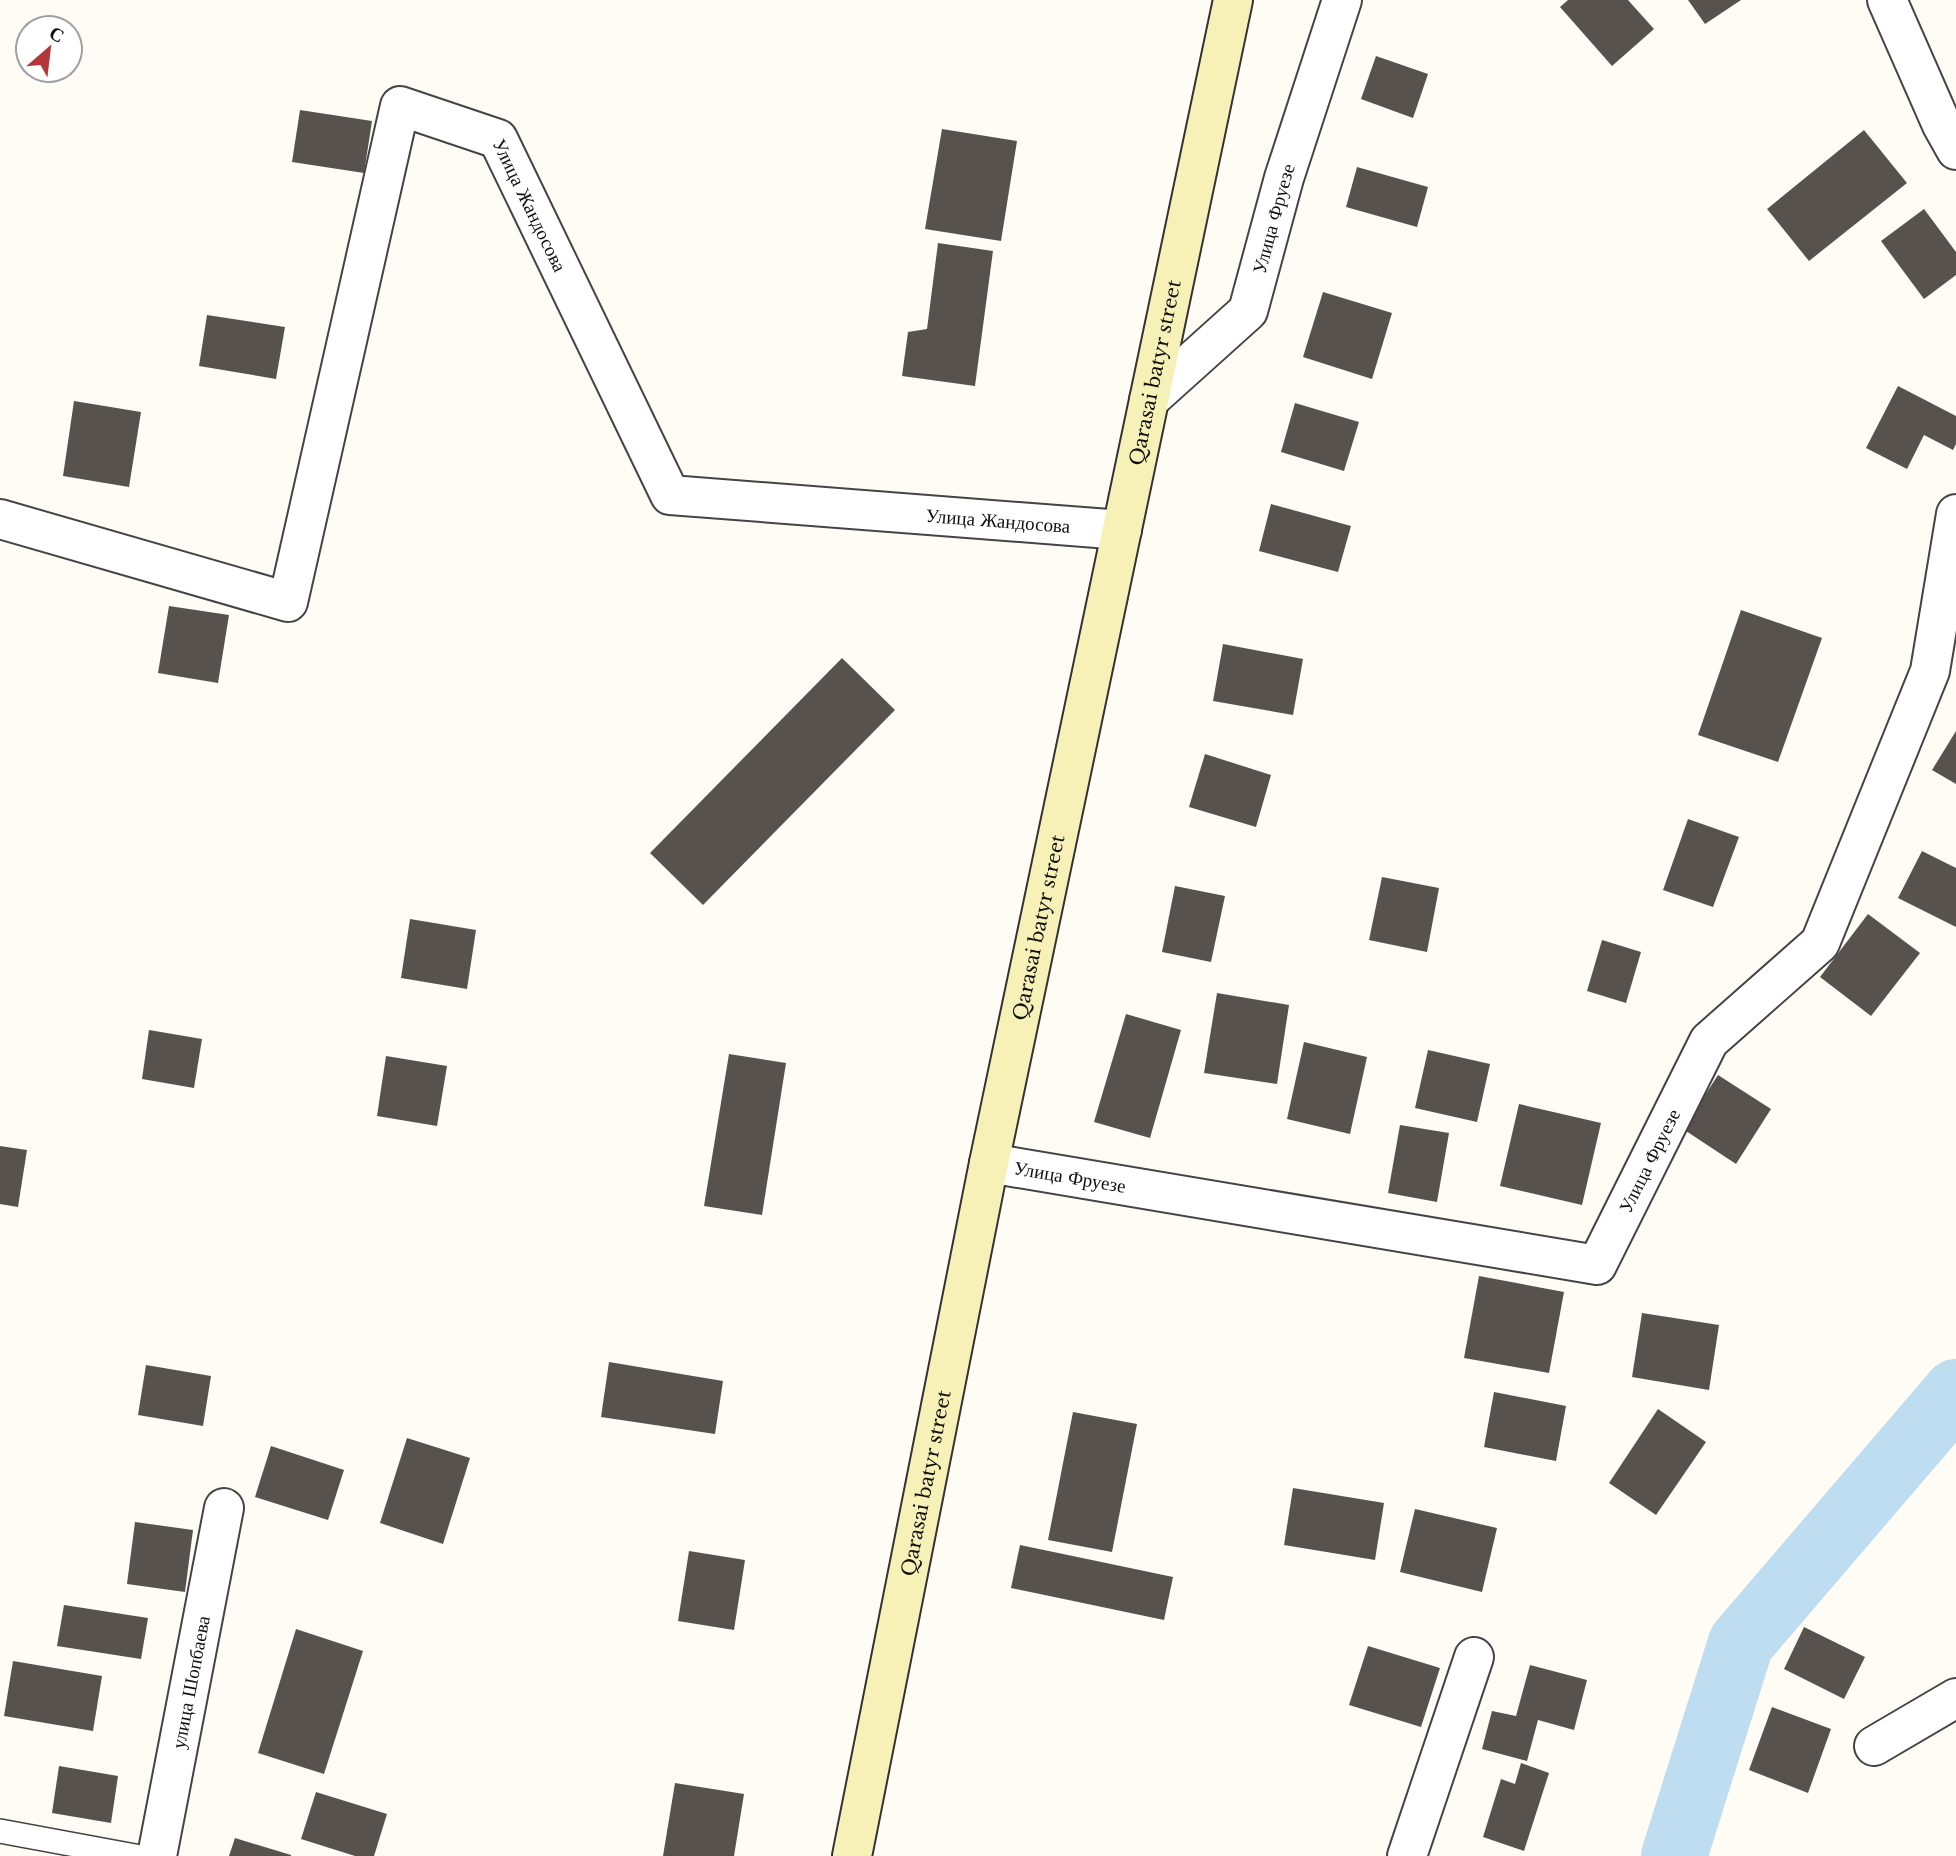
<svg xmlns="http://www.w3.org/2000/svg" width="1956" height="1856" font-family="'Libre Baskerville',serif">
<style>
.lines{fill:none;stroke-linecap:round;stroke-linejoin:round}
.river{stroke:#bfddf1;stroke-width:66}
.building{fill:#58524e}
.service-casing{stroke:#444;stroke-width:26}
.minor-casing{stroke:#444;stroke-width:42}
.secondary-casing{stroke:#333;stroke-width:42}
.service{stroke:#fff;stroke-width:23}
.minor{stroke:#fff;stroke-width:38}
.secondary{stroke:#f7f1b7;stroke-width:38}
.labels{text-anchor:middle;stroke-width:7;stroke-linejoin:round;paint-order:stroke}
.street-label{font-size:19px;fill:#111;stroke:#fff}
</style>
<rect width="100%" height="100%" fill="#fefcf5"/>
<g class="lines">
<!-- river -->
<path class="river" d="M1674 1856 1741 1643 1956 1392"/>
</g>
<!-- building -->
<g class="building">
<path d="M1568 0H1628L1654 29 1612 66 1560 7Z"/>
<path d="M1688 0H1741L1705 24Z"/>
<path d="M1376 56 1428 74 1413 118 1361 99Z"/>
<path d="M300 110 372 121 364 173 292 162Z"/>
<path d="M942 129 1017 141 1001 241 925 229Z"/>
<path d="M1864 130 1907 183 1809 261 1767 209Z"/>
<path d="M1357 167 1428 187 1417 227 1346 207Z"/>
<path d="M1924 209 1956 252V275L1924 299 1881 241Z"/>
<path d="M938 243 993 251 975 386 902 376 908 332 927 329Z"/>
<path d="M1323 292 1392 313 1372 379 1303 357Z"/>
<path d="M207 315 285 327 276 379 199 366Z"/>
<path d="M1898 386 1956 416V444L1953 450 1924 435 1907 469 1866 448Z"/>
<path d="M74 401 141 412 129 487 63 476Z"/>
<path d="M1295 403 1359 422 1344 471 1281 452Z"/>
<path d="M1271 504 1351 526 1338 572 1259 551Z"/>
<path d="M169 606 229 615 218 683 158 673Z"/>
<path d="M1741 610 1822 638 1778 762 1698 735Z"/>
<path d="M1223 644 1303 659 1293 715 1213 701Z"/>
<path d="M842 658 895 710 703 905 650 853Z"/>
<path d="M1956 731V784L1932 770Z"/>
<path d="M1205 754 1271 775 1256 827 1189 807Z"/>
<path d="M1688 819 1739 837 1713 907 1663 890Z"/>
<path d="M1922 851 1956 868V927L1898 898Z"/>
<path d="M1382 877 1439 888 1427 952 1369 940Z"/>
<path d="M1175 886 1225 896 1211 962 1162 952Z"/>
<path d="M1868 914 1920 953 1871 1016 1820 977Z"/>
<path d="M410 919 476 930 467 989 401 978Z"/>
<path d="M1602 940 1641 952 1626 1003 1587 991Z"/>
<path d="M1217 993 1289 1005 1277 1084 1204 1073Z"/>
<path d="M1126 1014 1181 1030 1150 1138 1094 1122Z"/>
<path d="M149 1030 202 1039 194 1088 142 1079Z"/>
<path d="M1304 1042 1367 1057 1350 1134 1287 1119Z"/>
<path d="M1428 1050 1490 1064 1477 1122 1415 1108Z"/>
<path d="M729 1054 786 1063 762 1215 704 1206Z"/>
<path d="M386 1056 447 1066 437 1126 377 1116Z"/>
<path d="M1718 1075 1771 1109 1736 1164 1683 1129Z"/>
<path d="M1519 1104 1601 1123 1582 1205 1500 1186Z"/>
<path d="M1400 1125 1449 1133 1437 1202 1388 1193Z"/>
<path d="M0 1146 27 1150 18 1207 0 1204Z"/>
<path d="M1479 1276 1564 1292 1549 1373 1464 1358Z"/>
<path d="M1642 1313 1719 1325 1709 1390 1632 1377Z"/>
<path d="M609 1362 723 1381 715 1434 601 1417Z"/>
<path d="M146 1365 211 1376 203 1426 138 1415Z"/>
<path d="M1494 1392 1566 1406 1556 1461 1484 1447Z"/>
<path d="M1658 1409 1706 1442 1656 1515 1609 1483Z"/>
<path d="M1073 1412 1137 1424 1112 1552 1048 1540Z"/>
<path d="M407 1438 470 1458 443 1544 380 1523Z"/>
<path d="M271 1446 344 1470 328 1520 255 1497Z"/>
<path d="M1293 1488 1384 1503 1375 1560 1284 1545Z"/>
<path d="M1415 1509 1497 1528 1482 1592 1400 1572Z"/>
<path d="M135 1522 193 1530 185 1592 127 1584Z"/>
<path d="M1020 1545 1173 1577 1164 1620 1011 1588Z"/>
<path d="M689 1551 745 1560 734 1630 678 1621Z"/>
<path d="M64 1605 148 1618 141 1659 57 1646Z"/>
<path d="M1804 1627 1865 1657 1844 1699 1784 1669Z"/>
<path d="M296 1629 363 1651 324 1774 258 1753Z"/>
<path d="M1368 1646 1440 1668 1421 1727 1349 1705Z"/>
<path d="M13 1661 102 1676 93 1731 4 1716Z"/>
<path d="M1530 1665 1587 1680 1574 1730 1538 1720 1527 1761 1482 1749 1492 1711 1516 1716Z"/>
<path d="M1772 1707 1831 1729 1808 1793 1749 1770Z"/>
<path d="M1521 1763 1549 1773 1524 1851 1483 1837 1501 1779 1515 1784Z"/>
<path d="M59 1766 118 1776 111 1823 52 1813Z"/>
<path d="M675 1783 744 1794 734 1856H663Z"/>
<path d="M316 1792 387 1814 374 1856H355L301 1839Z"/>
<path d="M235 1838 291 1855V1856H229Z"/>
</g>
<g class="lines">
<defs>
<path id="service" d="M0 1831 135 1856"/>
<g id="minor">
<path d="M1887 0 1942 125 1956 150"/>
<path id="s1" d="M1149 400 1248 311 1284 178 1342 0"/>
<path id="s2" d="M0 519 288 602 400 106 498 139 670 495 1122 530"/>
<path id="s3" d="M989 1163 1597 1265 1709 1041 1820 943 1930 671 1956 514"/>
<path d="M1874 1746 1956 1698"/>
<path id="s4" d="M157 1856 224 1508"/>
<path d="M1407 1856 1474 1657"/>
</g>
<g id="secondary">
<path id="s5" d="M852 1856 989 1163 1233 0"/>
</g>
</defs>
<!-- service casing -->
<use href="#service" class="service-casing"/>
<!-- minor casing -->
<use href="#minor" class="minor-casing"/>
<!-- secondary casing -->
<use href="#secondary" class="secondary-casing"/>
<!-- service -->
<use href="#service" class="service"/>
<!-- minor -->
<use href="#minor" class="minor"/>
<!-- secondary -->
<use href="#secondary" class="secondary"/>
</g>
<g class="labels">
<!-- street labels -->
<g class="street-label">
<text dy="7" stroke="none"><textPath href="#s2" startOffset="985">Улица Жандосова</textPath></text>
<text dy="7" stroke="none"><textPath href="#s1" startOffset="229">Улица Фруезе</textPath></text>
<text dy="7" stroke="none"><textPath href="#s5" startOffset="1514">Qarasai batyr street</textPath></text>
<text dy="7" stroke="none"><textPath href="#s2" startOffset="1636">Улица Жандосова</textPath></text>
<text dy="7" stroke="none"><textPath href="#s5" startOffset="947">Qarasai batyr street</textPath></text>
<text dy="7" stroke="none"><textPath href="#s3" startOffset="733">Улица Фруезе</textPath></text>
<text dy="7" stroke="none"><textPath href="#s3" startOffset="82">Улица Фруезе</textPath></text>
<text dy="7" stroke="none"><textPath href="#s5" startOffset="380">Qarasai batyr street</textPath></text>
<text dy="7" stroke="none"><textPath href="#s4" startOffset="177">улица Шопбаева</textPath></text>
</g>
</g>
<!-- north arrow -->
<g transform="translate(49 49) rotate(28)"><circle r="33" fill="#ffffff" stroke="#a0a0a0" stroke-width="2"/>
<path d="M0-5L12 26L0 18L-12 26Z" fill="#b33639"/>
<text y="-10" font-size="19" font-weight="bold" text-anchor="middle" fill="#111111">С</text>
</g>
</svg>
